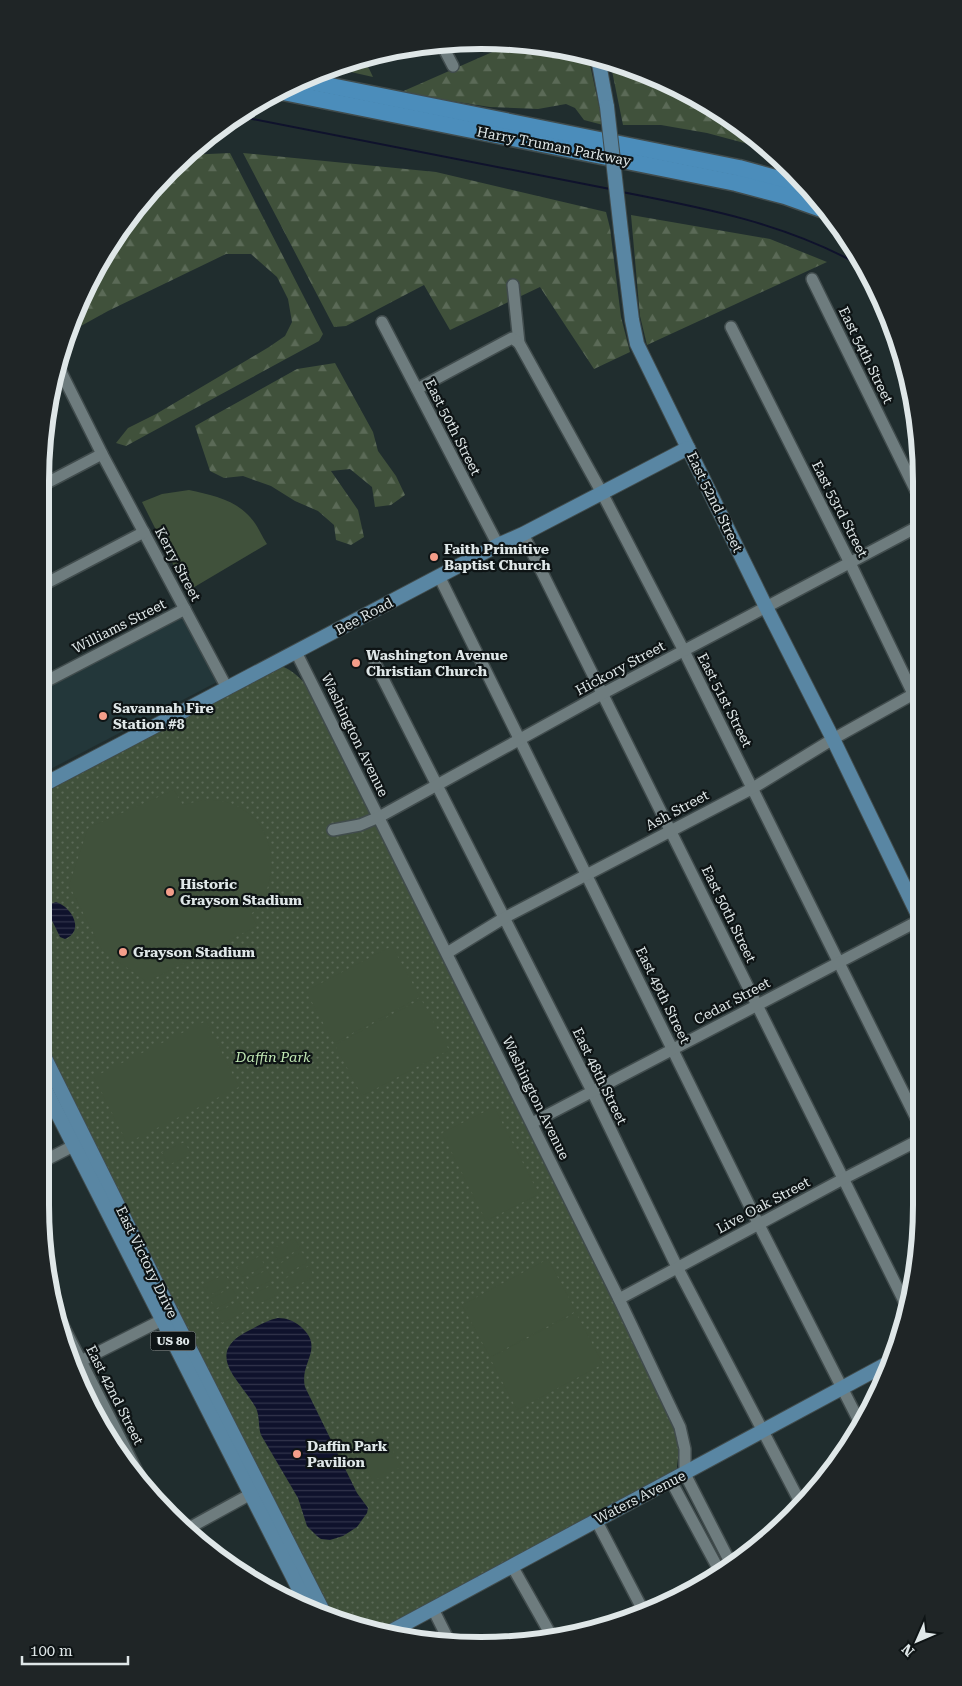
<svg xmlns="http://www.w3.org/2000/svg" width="962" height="1686" font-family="'Roboto Serif',serif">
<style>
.built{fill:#23373a}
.grass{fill:url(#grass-dots)}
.forest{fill:url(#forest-firs)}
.pitch{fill:#40513b}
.water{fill:url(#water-rules)}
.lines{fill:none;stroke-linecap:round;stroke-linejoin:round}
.stream{stroke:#0f122c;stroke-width:2}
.minor-casing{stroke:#414c4d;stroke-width:14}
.major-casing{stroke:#414c4d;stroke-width:16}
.highway-casing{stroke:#414c4d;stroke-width:19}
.minor{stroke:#6e7c7e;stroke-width:11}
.major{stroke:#5986a3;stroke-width:14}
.highway{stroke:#4b8dbb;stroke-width:16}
.major-bridge-casing{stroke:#414c4d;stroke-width:16;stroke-linecap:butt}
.major-bridge{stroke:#5986a3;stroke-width:14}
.poi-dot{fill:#f49e8a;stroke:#0e1415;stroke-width:2}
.labels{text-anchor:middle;stroke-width:4.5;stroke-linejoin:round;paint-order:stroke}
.shield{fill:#0e1415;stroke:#a0a8a9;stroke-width:1}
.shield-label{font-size:12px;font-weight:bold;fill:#dfe7e8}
.street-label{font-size:14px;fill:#dfe7e8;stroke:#0e1415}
.poi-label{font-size:14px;font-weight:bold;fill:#dfe7e8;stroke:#0e1415;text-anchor:start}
.park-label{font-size:14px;font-style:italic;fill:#c1e8b4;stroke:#0e1415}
.rim{fill:none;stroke:#dfe7e8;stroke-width:6}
</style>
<defs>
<pattern id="grass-dots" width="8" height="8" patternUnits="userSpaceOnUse" patternTransform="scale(1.25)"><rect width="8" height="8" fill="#40513b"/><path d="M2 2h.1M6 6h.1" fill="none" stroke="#5b6a57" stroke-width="1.8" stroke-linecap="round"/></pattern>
<pattern id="forest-firs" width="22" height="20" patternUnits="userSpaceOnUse" patternTransform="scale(1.25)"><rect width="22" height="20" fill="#40513b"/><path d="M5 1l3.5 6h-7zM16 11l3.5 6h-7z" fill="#5b6a57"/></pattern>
<pattern id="water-rules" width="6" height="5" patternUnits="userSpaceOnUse" patternTransform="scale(1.25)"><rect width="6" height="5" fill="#0f122c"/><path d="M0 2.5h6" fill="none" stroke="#32344b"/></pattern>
</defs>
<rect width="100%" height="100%" fill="#202d2e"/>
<!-- built -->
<path class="built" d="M184 617 217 682 41 774V689Z"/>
<!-- grass -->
<path class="grass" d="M280 666C293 669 302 681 312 690L669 1408 680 1445 676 1473 384 1628 367 1631 334 1616 300 1558 40 1037 41 790Z"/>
<!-- forest -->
<g class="forest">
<path d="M513 43 539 44 588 55 603 125 584 120 575 108 566 104 538 109 490 107 399 93Z"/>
<path d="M363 56 373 77 333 68Z"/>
<path d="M610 61 623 64 702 99 767 149 707 133 661 125H623Z"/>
<path d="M230 153 323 334 319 341 126 446 116 443 128 428 156 414 269 347 285 336 292 322 288 299 277 277 251 254H226L108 311 79 327 68 330 99 260 150 190 187 155Z"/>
<path d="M243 153 436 172 606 212 610 228 621 317 630 352 594 369 540 287 450 330 424 285 346 326 334 327Z"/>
<path d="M631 215 770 239 827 262 647 345 640 316Z"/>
<path d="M335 363 373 432 378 451 396 476 405 495 391 505 375 507 372 487 350 469 331 471 358 510 364 537 351 545 336 540 334 525 318 511 295 501 271 486 243 476 224 478 210 471 195 426 297 369Z"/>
</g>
<!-- pitch -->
<g class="pitch">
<path d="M189 490C211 495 234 499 250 517 257 524 261 535 267 544L191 589 184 586 142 502 162 494Z"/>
<path d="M174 790 183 805C192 803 204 799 213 800 258 803 280 845 268 885 267 890 266 896 264 900 261 905 255 910 251 914L257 926 147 982 102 950 69 885 88 828Z"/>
<path d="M392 946 420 997 334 1043 306 991Z"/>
<path d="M421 999 449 1050 362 1096 335 1045Z"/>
<path d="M206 1021 239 1087 127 1143 94 1077Z"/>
<path d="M494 1107 539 1194 486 1221 442 1133Z"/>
<path d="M185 1142 191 1155 168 1165 162 1152Z"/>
<path d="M295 1238 300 1249 277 1260 272 1249Z"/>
<path d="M302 1252 307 1263 284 1274 279 1264Z"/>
<path d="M260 1256 265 1266 242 1277 237 1267Z"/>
<path d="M548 1259 576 1311 490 1357 462 1305Z"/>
<path d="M309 1266 314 1277 291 1288 286 1278Z"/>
<path d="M267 1270 272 1280 249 1291 244 1281Z"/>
<path d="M225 1274 231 1284 208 1296 203 1285Z"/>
<path d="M274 1284 279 1294 256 1305 251 1295Z"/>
<path d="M232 1287 237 1298 215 1309 210 1299Z"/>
<path d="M239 1301 244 1312 222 1323 216 1313Z"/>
<path d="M576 1313 603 1364 517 1410 490 1358Z"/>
<path d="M382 1429 401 1467 373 1481 354 1443Z"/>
</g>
<!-- water -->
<g class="water">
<path d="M56 902C72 907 85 931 65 939L60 937 48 912V905Z"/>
<path d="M278 1318C287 1318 294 1321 300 1326 326 1348 299 1362 305 1387L357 1493 368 1508 367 1513 357 1527 343 1536 330 1540 321 1539 317 1536 307 1526 298 1498 261 1435C258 1426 260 1417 256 1408 242 1382 203 1355 246 1332 256 1327 267 1320 278 1318Z"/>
</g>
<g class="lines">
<!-- stream -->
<g class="stream">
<path d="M237 116 610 189"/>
<path d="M622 192C705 208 788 224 863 267"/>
</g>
<defs>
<g id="minor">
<path d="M441 43 453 66"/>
<path d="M812 279 919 497"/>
<path d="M513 285 519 343 602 493 684 651 921 1128"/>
<path d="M382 322 498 545"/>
<path d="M731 327 850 563 919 706"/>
<path d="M58 366 102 454 227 688"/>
<path d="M417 389 512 338 519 343"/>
<path d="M41 486 102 454"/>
<path d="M523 534 907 1307"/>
<path d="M439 576 759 1225 862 1427"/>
<path d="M41 586 144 532"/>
<path d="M296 652 619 1299 680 1427 685 1449V1474L730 1562"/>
<path d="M375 663 592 1091 677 1267 800 1502"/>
<path d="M41 684 185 609"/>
<path d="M333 830 360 825 379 817 602 694 919 526"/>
<path d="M447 953 504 918 753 788 833 739 919 691"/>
<path d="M532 1123 920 920"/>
<path d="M40 1163 81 1142"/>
<path d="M619 1299 843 1179 921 1139"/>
<path d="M58 1316 145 1487"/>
<path d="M73 1365 162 1320"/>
<path d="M671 1481 719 1570"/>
<path d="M596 1520 645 1614"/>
<path d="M189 1528 258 1490"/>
<path d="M512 1566 551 1635"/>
<path d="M433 1609 448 1639"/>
</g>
<g id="major">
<path d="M598 58 607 107"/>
<path d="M621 231 632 320 637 344 766 607 833 739 920 919"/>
<path d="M41 786 121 744 498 545 523 534 688 448"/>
<path d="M40 1048 156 1282 323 1611"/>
<path d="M40 1079 306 1603"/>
<path d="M373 1632H389"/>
<path d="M388 1633 892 1361"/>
</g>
<g id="highway">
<path d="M301 80 739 168 808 187"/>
<path d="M278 91 736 183 785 196 827 211"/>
</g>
</defs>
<!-- minor casing -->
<use href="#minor" class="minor-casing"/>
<!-- major casing -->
<use href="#major" class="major-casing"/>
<!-- highway casing -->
<use href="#highway" class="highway-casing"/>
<!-- minor -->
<use href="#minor" class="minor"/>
<!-- major -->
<use href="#major" class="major"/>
<!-- highway -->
<use href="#highway" class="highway"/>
<defs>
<path id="major-bridge" d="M607 107 621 231"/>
</defs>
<!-- major-bridge casing -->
<use href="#major-bridge" class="major-bridge-casing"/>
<!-- major-bridge -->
<use href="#major-bridge" class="major-bridge"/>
</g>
<!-- markers -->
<g class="poi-dot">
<circle cx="434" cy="557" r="5"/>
<circle cx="356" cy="663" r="5"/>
<circle cx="103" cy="716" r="5"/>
<circle cx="170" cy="892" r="5"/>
<circle cx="123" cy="952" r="5"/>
<circle cx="297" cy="1454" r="5"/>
</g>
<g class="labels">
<!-- shield labels -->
<rect class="shield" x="150.5" y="1331.5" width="45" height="19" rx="4"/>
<g class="shield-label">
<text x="173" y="1345">US 80</text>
</g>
<!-- street labels -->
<g class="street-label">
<text transform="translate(554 146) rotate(11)" y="5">Harry Truman Parkway</text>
<text transform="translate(866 355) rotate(64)" y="5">East 54th Street</text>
<text transform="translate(453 427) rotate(63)" y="5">East 50th Street</text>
<text transform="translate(715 502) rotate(64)" y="5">East 52nd Street</text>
<text transform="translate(840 509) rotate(63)" y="5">East 53rd Street</text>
<text transform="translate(178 564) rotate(62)" y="5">Kerry Street</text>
<text transform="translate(364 616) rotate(-28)" y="5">Bee Road</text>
<text transform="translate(119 626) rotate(-27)" y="5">Williams Street</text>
<text transform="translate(620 668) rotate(-28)" y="5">Hickory Street</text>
<text transform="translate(725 700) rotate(63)" y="5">East 51st Street</text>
<text transform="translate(355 735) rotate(64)" y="5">Washington Avenue</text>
<text transform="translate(677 810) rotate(-28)" y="5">Ash Street</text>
<text transform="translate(729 914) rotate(64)" y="5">East 50th Street</text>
<text transform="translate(663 995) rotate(64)" y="5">East 49th Street</text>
<text transform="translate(732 1001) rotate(-28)" y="5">Cedar Street</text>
<text transform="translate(600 1076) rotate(64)" y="5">East 48th Street</text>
<text transform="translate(536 1098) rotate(64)" y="5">Washington Avenue</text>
<text transform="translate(763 1205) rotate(-28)" y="5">Live Oak Street</text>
<text transform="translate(147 1262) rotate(64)" y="5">East Victory Drive</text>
<text transform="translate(115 1395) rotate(63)" y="5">East 42nd Street</text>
<text transform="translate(640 1497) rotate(-27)" y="5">Waters Avenue</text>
</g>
<!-- poi labels -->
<g class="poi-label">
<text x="444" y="554">Faith Primitive<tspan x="444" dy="16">Baptist Church</tspan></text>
<text x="366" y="660">Washington Avenue<tspan x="366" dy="16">Christian Church</tspan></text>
<text x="113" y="713">Savannah Fire<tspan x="113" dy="16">Station #8</tspan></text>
<text x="180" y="889">Historic<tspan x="180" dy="16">Grayson Stadium</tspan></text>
<text x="133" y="957">Grayson Stadium</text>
<text x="307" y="1451">Daffin Park<tspan x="307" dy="16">Pavilion</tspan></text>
</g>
<!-- park labels -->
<g class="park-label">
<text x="273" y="1062">Daffin Park</text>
</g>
</g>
<!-- crop -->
<path d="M0 0H962V1686H0ZM481 49H481A432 432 0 0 1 913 481V1205A432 432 0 0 1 481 1637H481A432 432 0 0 1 49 1205V481A432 432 0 0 1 481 49Z" fill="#1f2526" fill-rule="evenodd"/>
<path class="rim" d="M481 49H481A432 432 0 0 1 913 481V1205A432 432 0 0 1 481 1637H481A432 432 0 0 1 49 1205V481A432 432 0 0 1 481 49Z"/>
<!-- north arrow -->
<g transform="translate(917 1641) rotate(225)" stroke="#0e1415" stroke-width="4" paint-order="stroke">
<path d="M0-4L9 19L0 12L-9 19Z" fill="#dfe7e8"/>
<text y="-8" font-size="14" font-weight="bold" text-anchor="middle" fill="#dfe7e8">N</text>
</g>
<!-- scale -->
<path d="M22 1656v8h106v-8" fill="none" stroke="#dfe7e8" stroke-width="2.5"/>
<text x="30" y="1656" font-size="15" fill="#dfe7e8" stroke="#0e1415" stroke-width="4" paint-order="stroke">100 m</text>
</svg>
